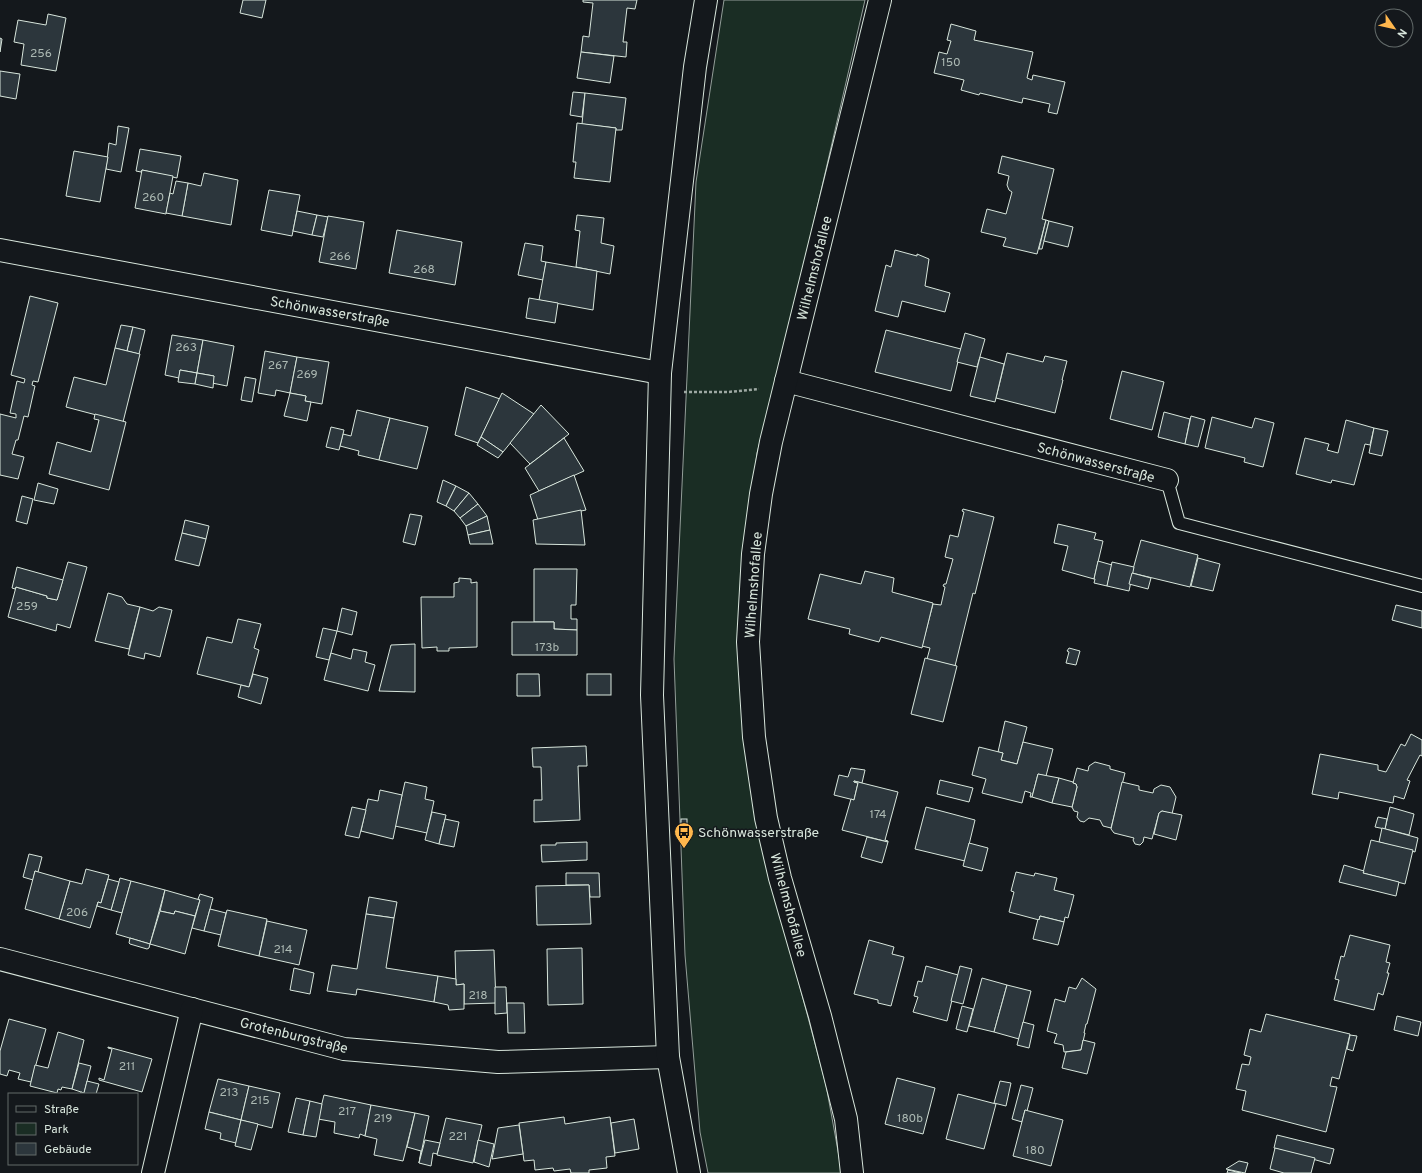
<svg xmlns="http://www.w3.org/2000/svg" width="1422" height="1173" font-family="Overpass,sans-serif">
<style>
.green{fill:#1a2d24;stroke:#939e99}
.building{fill:#2c363c;stroke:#d8e6dc}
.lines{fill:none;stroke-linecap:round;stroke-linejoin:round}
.lane-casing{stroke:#d8e6dc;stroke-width:14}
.street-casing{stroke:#d8e6dc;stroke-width:24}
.path{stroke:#9da8a2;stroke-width:2.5;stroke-dasharray:3 2;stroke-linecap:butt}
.lane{stroke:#14181c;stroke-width:12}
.street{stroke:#14181c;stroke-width:22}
.labels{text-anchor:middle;stroke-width:3;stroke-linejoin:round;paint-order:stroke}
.number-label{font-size:12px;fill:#adbab4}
.street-label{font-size:14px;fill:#d8e6dc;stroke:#14181c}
.poi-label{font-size:14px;fill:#d8e6dc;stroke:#14181c;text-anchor:start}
</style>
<rect width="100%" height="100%" fill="#14181c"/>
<!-- green -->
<path class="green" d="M724 0H865L788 334 757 453 745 557 780 912 826 1085 842 1173H708L700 1132 685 955 674 659 696 182Z"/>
<!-- building -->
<g class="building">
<path d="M243 0H266L262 18 240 13Z"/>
<path d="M583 0H637L635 9 627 8 623 42H627L626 57 581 52 583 36 589 37 593 3 583 2Z"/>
<path d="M48 14 66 18 56 71 21 65 24 44 14 42 18 20 46 25Z"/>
<path d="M951 24 976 31 974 40 1033 52 1027 78 1032 80 1033 75 1065 82 1057 114 1048 112 1050 104 1023 98 1022 103 980 93 979 95 961 90 964 80 934 73 939 52 947 54 951 41 947 40Z"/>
<path d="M0 38 2 39 0 52Z"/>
<path d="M581 52 614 56 610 83 577 78Z"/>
<path d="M0 71 20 74 16 99 0 96Z"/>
<path d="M573 92 585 93 582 117 570 115Z"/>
<path d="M585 93 626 98 622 130H616V128L582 124Z"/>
<path d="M577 123 616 128 610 182 574 178 576 162H573Z"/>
<path d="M118 126 129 128 121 172 106 169 109 143 116 145Z"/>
<path d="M140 149 181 156 177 178 142 170 141 172 136 171Z"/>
<path d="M74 151 108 157 100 202 66 196Z"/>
<path d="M1002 156 1054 169 1042 219 1046 220 1037 254 1003 246 1006 238 981 232 987 209 1006 214 1012 192 1009 190 1007 185 1009 176 998 173Z"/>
<path d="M142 170 173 176 166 214 135 208Z"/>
<path d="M204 173 238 180 231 225 182 216 188 183 201 186Z"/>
<path d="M176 181 188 183 182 216 166 213 170 193 173 194Z"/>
<path d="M269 190 300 195 292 236 261 230Z"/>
<path d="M297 211 317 215 312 235 293 231Z"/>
<path d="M317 215 328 217 323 237 312 235Z"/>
<path d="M577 215 604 218 601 243 614 246 610 274 576 267 580 231 575 230Z"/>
<path d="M328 216 364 222 356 269 319 262Z"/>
<path d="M1046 220 1049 221 1042 249H1039Z"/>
<path d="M1049 221 1073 227 1068 247 1044 241Z"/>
<path d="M397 230 462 242 455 285 389 273Z"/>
<path d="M525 243 543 246 541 261 546 262 543 280 518 275Z"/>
<path d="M895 250 917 256V254L929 259 925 286 950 293 945 312 902 301 898 317 875 311 886 265 891 267Z"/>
<path d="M546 262 597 271 593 310 539 300Z"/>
<path d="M30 296 58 303 38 382 33 381 32 385 35 386 28 417 24 416 18 440H16L12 454 24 457 18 479 0 475V414L16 418V414L10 413 17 381 24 383 25 379 11 375Z"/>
<path d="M529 298 558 303 555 323 526 318Z"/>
<path d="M121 325 133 327 127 351 115 348Z"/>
<path d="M133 327 145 330 139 354 127 351Z"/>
<path d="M886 330 961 349 951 391 875 372Z"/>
<path d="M965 333 985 339 977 367 957 362Z"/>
<path d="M172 335 203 340 197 373 180 370 179 378 165 375Z"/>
<path d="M203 340 234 346 227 386 212 383 214 376 197 373Z"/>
<path d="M115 348 140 354 123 422 66 407 74 377 106 385Z"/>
<path d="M265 351 297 357 290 393 276 390 275 396 258 393Z"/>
<path d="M1007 353 1043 362 1045 356 1067 361 1062 380H1063L1055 413 996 398Z"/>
<path d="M297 357 329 362 322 404 305 401 306 396 290 393Z"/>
<path d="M980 357 1004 364 995 402 970 396Z"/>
<path d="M180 370 197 373 195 384 178 382Z"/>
<path d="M1122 371 1164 382 1152 430 1110 419Z"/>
<path d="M197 373 214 376 213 388 195 384Z"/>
<path d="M245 377 256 379 252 402 241 400Z"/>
<path d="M466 387 500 399 478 443 455 435Z"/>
<path d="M290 393 306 396 305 401 311 402 307 421 284 416Z"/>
<path d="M502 393 534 414 503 452 481 437Z"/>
<path d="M541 405 569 434 530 464 510 443Z"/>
<path d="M357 410 390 418 379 460 358 455 359 451 340 446 343 434 351 436Z"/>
<path d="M1164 412 1190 419 1185 444 1158 437Z"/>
<path d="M95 414 126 422 109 490 49 474 57 442 91 452 99 420 94 419Z"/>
<path d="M1191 416 1205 420 1198 447 1185 444Z"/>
<path d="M1212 417 1252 428 1255 418 1274 423 1263 467 1244 462 1245 458 1205 448Z"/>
<path d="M390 418 428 427 417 469 379 460Z"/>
<path d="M1346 420 1374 428 1370 445 1365 444 1354 485 1332 480 1331 483 1296 474 1305 438 1329 444 1327 450 1338 453Z"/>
<path d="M331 427 344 430 339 450 326 447Z"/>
<path d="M1374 428 1388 431 1382 456 1369 453Z"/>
<path d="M481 437 503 452 498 458 477 445Z"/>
<path d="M564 438 584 471 539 491 525 468Z"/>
<path d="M574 475 586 510 538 520 530 495Z"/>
<path d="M443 480 456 486 446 506 437 502Z"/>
<path d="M38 483 58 489 54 504 34 500Z"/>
<path d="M456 486 469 493 454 511 446 506Z"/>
<path d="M469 493 478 504 460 518 454 511Z"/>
<path d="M22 496 33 499 27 524 16 521Z"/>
<path d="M478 504 487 516 466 526 460 518Z"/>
<path d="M963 509 994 517 975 594 973 593 955 666 927 659 930 648 922 646 933 604 941 605 945 587 943 586 944 584H946L953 559 945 557 950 535 958 537 964 512 962 511Z"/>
<path d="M581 510 585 545 536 544 533 520Z"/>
<path d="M410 514 422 516 415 545 403 542Z"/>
<path d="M487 516 490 530 468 535 466 526Z"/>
<path d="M185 520 209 526 206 539 182 533Z"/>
<path d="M1058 524 1096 533 1094 539 1103 541 1094 579 1062 570 1068 546 1054 543Z"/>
<path d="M490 530 493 544H470L468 535Z"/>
<path d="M182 533 206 539 199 566 175 560Z"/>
<path d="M1141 540 1198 555 1190 587 1132 573Z"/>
<path d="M1198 558 1220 564 1213 591 1191 586Z"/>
<path d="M1098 561 1112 565 1107 586 1094 583 1095 579H1094Z"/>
<path d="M68 562 87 567 70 628 57 624 56 631 8 617 16 587 47 596V598L57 600Z"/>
<path d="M1112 562 1134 567 1129 591 1107 586Z"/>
<path d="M17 567 63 580 57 600 47 598V596L16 587 15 589 12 588Z"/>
<path d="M534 569H577L576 605H571V619H577V630L554 629V622H534Z"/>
<path d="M865 571 894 578 892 592 933 603 922 648 881 637 879 642 849 634 850 629 808 619 820 574 861 584Z"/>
<path d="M1132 573 1151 578 1148 589 1129 584Z"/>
<path d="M459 578 471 579V583L477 582V647L449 648V651H437V647L422 648 421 597H454V583L459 582Z"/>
<path d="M108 593 122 597 127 604 140 607 129 649 95 641Z"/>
<path d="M1396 605 1422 611V628L1392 620Z"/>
<path d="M140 607 153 611 159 607 172 610 160 657 145 653 144 659 128 655Z"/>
<path d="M342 608 357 612 352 635 337 631Z"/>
<path d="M238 619 261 624 254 648 259 650 249 687 197 674 207 637 232 643Z"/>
<path d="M512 622H554V629L577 630V655H512Z"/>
<path d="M323 628 337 631 329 660 316 657Z"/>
<path d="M415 644V692L379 691 391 645Z"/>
<path d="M1069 648 1080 651 1076 665 1066 663 1069 652 1067 651Z"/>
<path d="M353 649 367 652 365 662 375 665 368 691 324 680 331 653 351 659Z"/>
<path d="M925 658 957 666 943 722 911 714Z"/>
<path d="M253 674 268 678 261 704 238 697 241 685 249 687Z"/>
<path d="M517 674H539L540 696H517Z"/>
<rect x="587" y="674" width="24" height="21"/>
<path d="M1005 721 1027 727 1017 764 1001 760 1003 753 998 752Z"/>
<path d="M1411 734 1422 740V756L1420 755 1407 780 1410 781 1404 799 1394 796 1393 803 1339 792 1338 799 1312 794 1320 754 1378 765V770L1386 772 1401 744 1405 746Z"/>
<path d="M1023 742 1053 749 1046 776 1038 774 1032 797H1030L1031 793 1025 791 1022 803 982 793 986 779 972 775 979 747 1003 753 1001 760 1017 764Z"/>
<path d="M586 746 587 766H578L580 820 534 822V800H542L541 767H533L532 748Z"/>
<path d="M1095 762 1110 766V769L1125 773 1111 828 1103 826 1100 820 1089 818 1084 822 1080 821 1077 817 1078 812 1074 811 1072 807 1077 787 1076 784 1073 783 1077 768 1088 771 1089 766Z"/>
<path d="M851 768 865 770 862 783 854 781V782L858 783 854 800 834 795 839 775 848 777Z"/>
<path d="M1038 774 1059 778 1052 803 1032 797Z"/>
<path d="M1059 778 1073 782V783L1076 784 1077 787 1072 807 1052 803Z"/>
<path d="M940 780 973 788 969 802 937 794Z"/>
<path d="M854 781 898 792 885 840 888 841V842L842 830 851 799 854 800 858 783 854 782Z"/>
<path d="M405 782 427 787 425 799 434 801 427 833 395 826Z"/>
<path d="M1122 782 1139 786V790L1153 793 1154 789 1161 785 1170 787 1176 797 1172 814 1162 811 1159 813 1152 839 1144 837 1143 842 1140 845 1135 844 1133 840 1134 838 1114 833 1111 829Z"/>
<path d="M380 790 402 795 393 839 361 831 368 799 378 801Z"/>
<path d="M352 807 366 810 359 838 345 835Z"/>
<path d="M926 807 975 820 965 861 915 849Z"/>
<path d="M1390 807 1414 814 1409 835 1385 829Z"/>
<path d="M1162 811 1182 815 1176 840 1154 834 1159 813Z"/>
<path d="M432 812 446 815 439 844 425 840Z"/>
<path d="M1378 817 1387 819 1385 829 1375 827Z"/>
<path d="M445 819 459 822 454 847 439 844Z"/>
<rect x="681" y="819" width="6" height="15"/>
<path d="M1382 828 1418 838 1415 852 1379 842Z"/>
<path d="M867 837 888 842 882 863 861 857Z"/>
<path d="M1371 840 1413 850 1405 884 1363 873Z"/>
<path d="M587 842V860L542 862 541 845H556V843Z"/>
<path d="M969 843 988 848 982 871 963 866Z"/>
<path d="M29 854 42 857 38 872 35 871 33 880 23 877Z"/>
<path d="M1344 865 1364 871 1363 873 1399 882 1396 896 1339 882Z"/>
<path d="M86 869 109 875 101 903 98 902 90 928 59 919 70 881 82 884Z"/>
<path d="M35 871 70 881 59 919 25 909Z"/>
<path d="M1016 872 1034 876 1035 873 1057 878 1054 890 1074 895 1068 918 1065 917 1064 922 1040 916 1039 920 1009 912 1014 892 1011 891Z"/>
<path d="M566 873H599L600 897H590L589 885H566Z"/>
<path d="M120 878 131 881 122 913 111 910Z"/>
<path d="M108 879 119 882 111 910 97 906 98 902 101 903Z"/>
<path d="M131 881 165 890 150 944 116 934Z"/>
<path d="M589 885 591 924 537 925 536 886Z"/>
<path d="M165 890 200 900 195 916 175 911 174 914 160 911Z"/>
<path d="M200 894 213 898 204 931 192 928 200 900 198 899Z"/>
<path d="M369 897 397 902 394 918 366 914Z"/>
<path d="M210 909 226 913 221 935 204 931Z"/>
<path d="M227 910 267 919 259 956 218 946Z"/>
<path d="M160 911 174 914 175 911 195 916 185 954 150 944Z"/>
<path d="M366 914 394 918 386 968 438 976 434 1002 357 989 356 995 327 991 332 965 357 969Z"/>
<path d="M1040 916 1064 922 1058 945 1033 939 1038 919 1039 920Z"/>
<path d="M267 921 307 930 299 965 259 956Z"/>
<path d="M1350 935 1390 945 1386 962 1390 963 1387 973H1389L1383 995 1378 993 1374 1010 1334 1000 1339 980 1335 979 1341 956 1344 957Z"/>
<path d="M130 938 150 944 149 948 147 949 130 944 129 943Z"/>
<path d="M869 940 894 947 892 954 904 957 891 1006 878 1003V1000L854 994Z"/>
<path d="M582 948 583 1004 548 1005 547 949Z"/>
<path d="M494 950 496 1003 464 1004V984L456 985 455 951Z"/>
<path d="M926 966 958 975 947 1021 913 1012 918 997 914 996 918 981 922 982Z"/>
<path d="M960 966 972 969 963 1004 951 1001Z"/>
<path d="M294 968 314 973 310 994 290 990Z"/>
<path d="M438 976 456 979V985L464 984V1009L449 1010 448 1005 434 1002Z"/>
<path d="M982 978 1007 985 994 1032 969 1026Z"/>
<path d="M1082 978 1096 989 1087 1024H1086L1084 1033H1085L1081 1050 1064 1052 1063 1045 1054 1043 1057 1034 1047 1031 1055 999 1065 1002 1069 987 1076 989Z"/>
<path d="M1007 985 1031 991 1019 1039 994 1032Z"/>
<path d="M495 987H506L507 1013 495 1014Z"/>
<path d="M507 1003H524L525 1033H508Z"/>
<path d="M962 1006 973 1009 967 1032 956 1029Z"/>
<path d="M1266 1014 1350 1034 1339 1079 1332 1077 1330 1086 1337 1087 1326 1132 1242 1110 1246 1091 1236 1089 1242 1064 1249 1065 1251 1057 1244 1055 1250 1029 1261 1032Z"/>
<path d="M1397 1016 1421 1022 1418 1036 1394 1030Z"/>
<path d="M9 1019 46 1029 31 1082 18 1079 20 1073 9 1070 7 1076 0 1074V1051Z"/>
<path d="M1023 1022 1034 1025 1029 1048 1017 1045Z"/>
<path d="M58 1032 84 1040 72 1089 62 1087 61 1090 58 1089 57 1093 30 1086 35 1065 48 1068Z"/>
<path d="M1350 1035 1357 1036 1353 1051 1347 1049Z"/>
<path d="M1083 1040 1095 1043 1087 1074 1062 1068 1066 1052 1081 1050Z"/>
<path d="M108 1047 152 1059 142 1092 99 1080V1078L104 1080 112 1049 108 1048Z"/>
<path d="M79 1063 91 1066 84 1093 72 1089Z"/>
<path d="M897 1078 935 1088 923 1134 885 1124Z"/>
<path d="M218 1079 249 1086 241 1120 209 1112Z"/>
<path d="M87 1081 99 1084 96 1094H80L81 1092 84 1093Z"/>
<path d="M1000 1081 1011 1083 1006 1106 994 1103Z"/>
<path d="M1021 1085 1033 1088 1027 1111 1025 1110 1022 1122 1012 1119Z"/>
<path d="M249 1086 280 1093 272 1128 241 1120Z"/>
<path d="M958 1094 996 1104 984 1149 946 1139Z"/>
<path d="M324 1095 371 1105 365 1136 360 1134 359 1138 334 1133 335 1122 318 1119Z"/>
<path d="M296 1098 310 1101 303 1135 288 1132Z"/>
<path d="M310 1101 322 1104 316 1137 303 1135Z"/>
<path d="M371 1105 415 1113 403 1161 374 1155 377 1139 365 1136Z"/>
<path d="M1025 1110 1063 1120 1051 1166 1013 1156Z"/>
<path d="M209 1112 241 1120 236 1143 220 1139 221 1133 205 1129Z"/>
<path d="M415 1113 429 1116 419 1163 421 1151 407 1147Z"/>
<path d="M564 1117 565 1124 610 1117 615 1156 606 1157 607 1168 589 1170V1173H571L570 1169 554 1171 553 1168 535 1170 534 1160 524 1161 519 1123Z"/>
<path d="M446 1118 482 1125 473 1163 437 1155Z"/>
<path d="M634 1119 639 1149 615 1153 611 1123Z"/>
<path d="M241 1120 258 1124 251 1150 235 1146Z"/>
<path d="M519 1125 523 1154 492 1159 498 1128Z"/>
<path d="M1277 1135 1334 1149 1330 1164 1274 1148Z"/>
<path d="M425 1140 440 1143 437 1154 433 1153 431 1166 419 1163Z"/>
<path d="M478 1140 494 1144 489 1167 474 1162Z"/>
<path d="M1275 1148 1315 1158 1311 1173H1284L1270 1169Z"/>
<path d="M1239 1161 1248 1163 1245 1173 1226 1169Z"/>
<path d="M1228 1170 1241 1173H1227Z"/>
</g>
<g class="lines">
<defs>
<path id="lane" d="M1167 480 1179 523 1422 586"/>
<g id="street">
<path d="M0 250 660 373"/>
<path d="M786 381 1167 480"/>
<path d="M0 959 344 1049 498 1062 668 1057"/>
<path d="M153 1173 192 1009"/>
<path d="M689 1173 668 1057 652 695 660 373 695 67 706 0"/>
<path d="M852 1173 846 1119 820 1016 780 878 766 818 754 737 748 642 753 554 761 494 771 442 880 0"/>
</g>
</defs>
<!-- lane casing -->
<use href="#lane" class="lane-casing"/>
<!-- street casing -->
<use href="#street" class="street-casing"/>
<!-- path -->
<path class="path" d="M684 392H728L759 389"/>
<!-- lane -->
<use href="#lane" class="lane"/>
<!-- street -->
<use href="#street" class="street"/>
</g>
<!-- icons -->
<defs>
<symbol id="bus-pin" viewBox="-11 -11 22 30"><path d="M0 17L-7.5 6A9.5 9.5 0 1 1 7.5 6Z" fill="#ffb74d" stroke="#14181c"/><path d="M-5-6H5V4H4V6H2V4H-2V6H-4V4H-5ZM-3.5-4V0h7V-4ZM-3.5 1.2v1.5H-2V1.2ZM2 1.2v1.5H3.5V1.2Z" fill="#111"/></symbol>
</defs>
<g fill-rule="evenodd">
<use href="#bus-pin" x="673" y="821" width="22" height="30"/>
</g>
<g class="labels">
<!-- number labels -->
<g class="number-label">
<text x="41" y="57">256</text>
<text x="951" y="66">150</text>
<text x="153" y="201">260</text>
<text x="340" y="260">266</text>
<text x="424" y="273">268</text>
<text x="186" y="351">263</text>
<text x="278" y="369">267</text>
<text x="307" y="378">269</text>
<text x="27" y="610">259</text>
<text x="547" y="651">173b</text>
<text x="878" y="818">174</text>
<text x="77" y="916">206</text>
<text x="283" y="953">214</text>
<text x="478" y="999">218</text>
<text x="127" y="1070">211</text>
<text x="229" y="1096">213</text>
<text x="260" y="1104">215</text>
<text x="347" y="1115">217</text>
<text x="383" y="1122">219</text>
<text x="910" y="1122">180b</text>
<text x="458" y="1140">221</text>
<text x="1035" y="1154">180</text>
</g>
<!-- street labels -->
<g class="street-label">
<text transform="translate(814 268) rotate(-76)" y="5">Wilhelmshofallee</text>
<text transform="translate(330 311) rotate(10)" y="5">Schönwasserstraße</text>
<text transform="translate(1096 462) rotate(15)" y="5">Schönwasserstraße</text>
<text transform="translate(753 585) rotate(-86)" y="5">Wilhelmshofallee</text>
<text transform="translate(789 905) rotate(75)" y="5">Wilhelmshofallee</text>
<text transform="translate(294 1035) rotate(14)" y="5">Grotenburgstraße</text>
</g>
<!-- poi labels -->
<g class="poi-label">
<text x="698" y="837">Schönwasserstraße</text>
</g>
</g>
<!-- legend -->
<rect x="8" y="1093" width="130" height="72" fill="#14181c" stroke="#626a69"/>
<rect x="16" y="1106" width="20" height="6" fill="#14181c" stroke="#626a69"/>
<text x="44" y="1113" font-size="12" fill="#d8e6dc">Straße</text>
<rect x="16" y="1123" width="20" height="12" fill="#1a2d24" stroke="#626a69"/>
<text x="44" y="1133" font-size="12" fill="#d8e6dc">Park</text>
<rect x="16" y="1143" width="20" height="12" fill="#2c363c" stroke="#626a69"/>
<text x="44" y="1153" font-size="12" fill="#d8e6dc">Gebäude</text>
<!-- north arrow -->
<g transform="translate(1394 28) rotate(124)"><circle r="19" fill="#14181c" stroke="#626a69"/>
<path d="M0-3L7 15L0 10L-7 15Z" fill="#ffb74d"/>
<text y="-6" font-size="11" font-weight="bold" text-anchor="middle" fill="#d8e6dc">N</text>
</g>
</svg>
